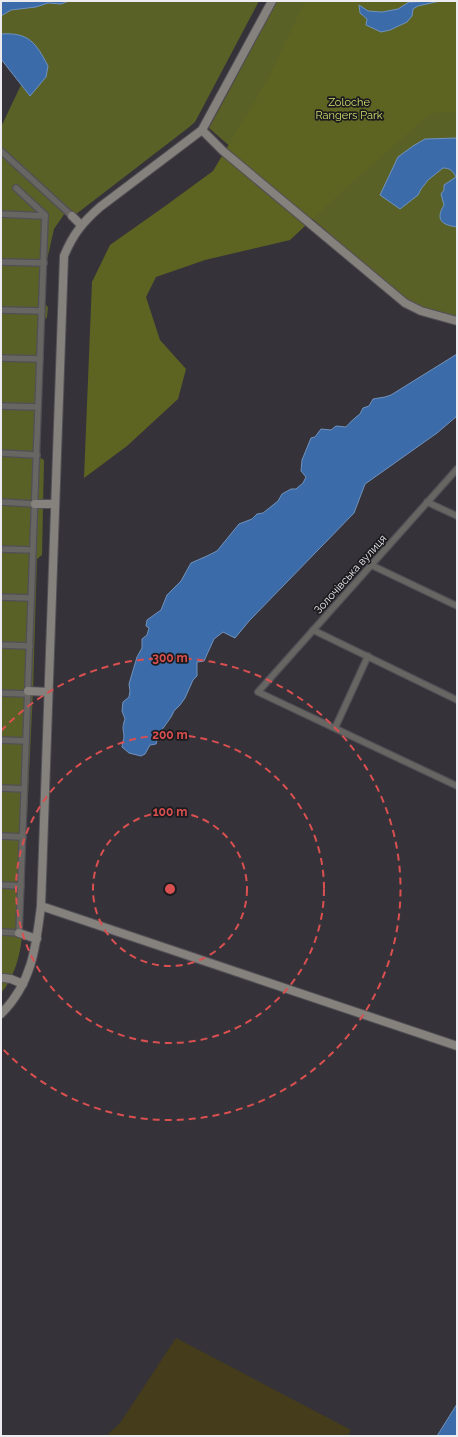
<svg xmlns="http://www.w3.org/2000/svg" width="458" height="1437" font-family="Raleway,sans-serif">
<style>
.green{fill:#5a6127}
.forest{fill:#5d6422}
.sand{fill:#443c1b}
.water{fill:#3b6ca9;stroke:#7092be}
.lines{fill:none;stroke-linecap:round;stroke-linejoin:round}
.street-casing{stroke:#525056;stroke-width:8}
.secondary-casing{stroke:#525056;stroke-width:10}
.street{stroke:#686663;stroke-width:5.5}
.secondary{stroke:#85827d;stroke-width:8}
.ring{fill:none;stroke:#da4f50;stroke-width:2;stroke-dasharray:7 5}
.labels{text-anchor:middle;stroke-width:3.5;stroke-linejoin:round;paint-order:stroke}
.park-label{font-size:11px;fill:#d1df6b;stroke:#1c1b1e}
.street-label{font-size:11px;fill:#ecebef;stroke:#1c1b1e}
.centre{fill:#da4f50;stroke:#1c1b1e;stroke-width:2}
.ring-label{font-size:12px;text-anchor:middle;font-weight:bold;fill:#da4f50;stroke:#1c1b1e;stroke-width:3.5;stroke-linejoin:round;paint-order:stroke}
</style>
<rect width="100%" height="100%" fill="#353339"/>
<!-- green -->
<g class="green">
<path d="M69 1H259L195 122 188 128 71 218 65 213 54 229 47 260 45 304 48 307 47 317 44 321 39 457 44 460 42 555 37 559 33 691 22 921C24 943 16 977 1 993V127L21 85 30 96 6 34H1V16L11 10 36 7 48 3 61 4Z"/>
<path d="M277 1H457V317L418 306 406 301 209 128Z"/>
</g>
<!-- forest -->
<path class="forest" d="M305 1H457V112L431 113 349 185 290 240 205 260 156 277 146 297 160 340 186 369 178 399 127 446 84 478 92 282 110 245 168 204 213 171 267 81Z"/>
<!-- sand -->
<path class="sand" d="M176 1338 351 1430 348 1436H106L120 1423Z"/>
<!-- water -->
<g class="water">
<path d="M1 1H69L61 4 48 3 36 7 11 10 1 16Z"/>
<path d="M440 1 418 6 413 9 412 16 407 22 390 30 381 32 366 25 367 19 360 13 359 5 368 11 382 12 398 9 409 2Z"/>
<path d="M1 34C29 32 36 43 48 66L46 77 30 96 1 59Z"/>
<path d="M457 138V227C442 225 435 220 444 205L441 194 444 190V185L456 177C453 171 450 168 443 168L428 180 421 189 418 195 400 209 380 195 398 157 413 146 425 139Z"/>
<path d="M457 354V416L437 433 365 484 354 513 249 621 235 638 223 632 214 639 204 661 197 662V676L193 680 185 698 180 705 174 711 171 717 159 734 156 744 150 745 145 754 141 756 129 753 122 747C122 744 124 739 124 736 123 728 122 728 125 719L122 711 123 702 129 697 130 691 129 684 137 657 142 648V639L147 635 149 628 146 626 147 620 161 610 167 595 181 581 191 563 207 556 217 551 239 524 252 519 257 514 263 513 278 501 282 494 291 489H296L303 483 306 477 301 471 302 460 311 438 315 437 321 429 331 430 336 426 346 427C349 423 357 416 360 414L363 408 369 406 373 399 385 397 391 395Z"/>
<path d="M457 1403V1436H437L457 1404Z"/>
</g>
<g class="lines">
<defs>
<g id="street">
<path d="M1 151 72 216"/>
<path d="M16 188 45 215"/>
<path d="M1 214 45 216"/>
<path d="M1 262 44 263"/>
<path d="M1 310 42 311"/>
<path d="M1 358 40 359"/>
<path d="M1 406 38 407"/>
<path d="M1 453 37 455"/>
<path d="M457 469 258 692 457 786"/>
<path d="M1 502 35 504"/>
<path d="M427 502 457 516"/>
<path d="M1 549 33 550"/>
<path d="M371 565 457 606"/>
<path d="M1 597 31 598"/>
<path d="M313 630 457 700"/>
<path d="M1 645 30 646"/>
<path d="M1 693 28 694"/>
<path d="M335 728 368 656"/>
<path d="M1 740 26 741"/>
<path d="M1 788 24 789"/>
<path d="M1 836 23 837"/>
<path d="M1 885 21 886"/>
<path d="M1 932 19 933 45 216"/>
</g>
<g id="secondary">
<path d="M202 130 223 151 405 303 421 311 457 321"/>
<path d="M72 216 81 225"/>
<path d="M35 504H55"/>
<path d="M28 691 48 692"/>
<path d="M41 906 457 1046"/>
<path d="M19 933 37 939"/>
<path d="M4 978 11 979 23 984"/>
<path d="M1 1014C32 983 36 947 41 906L64 256C73 234 83 222 100 207L202 130 272 1"/>
</g>
</defs>
<!-- street casing -->
<use href="#street" class="street-casing"/>
<!-- secondary casing -->
<use href="#secondary" class="secondary-casing"/>
<!-- street -->
<use href="#street" class="street"/>
<!-- secondary -->
<use href="#secondary" class="secondary"/>
</g>
<!-- distance rings -->
<g class="ring">
<circle cx="170" cy="889" r="77"/>
<circle cx="170" cy="889" r="154"/>
<path d="M1 731A231 231 0 1 1 1 1047"/>
</g>
<g class="labels">
<!-- park labels -->
<g class="park-label">
<text x="349" y="106">Zoloche<tspan x="349" dy="13">Rangers Park</tspan></text>
</g>
<!-- street labels -->
<g class="street-label">
<text transform="translate(350 574) rotate(-48)" y="4">Золочівська вулиця</text>
</g>
</g>
<circle cx="170" cy="889" r="6" class="centre"/>
<g class="ring-label">
<text x="170" y="662">300 m</text>
<text x="170" y="739">200 m</text>
<text x="170" y="816">100 m</text>
</g>
<!-- border -->
<rect width="458" height="1437" fill="none" stroke="#ecebef" stroke-width="4"/>
</svg>
